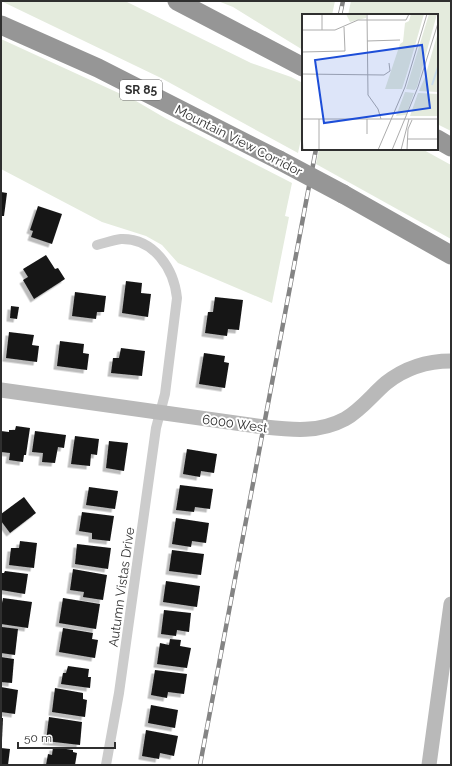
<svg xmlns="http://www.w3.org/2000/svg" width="452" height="766" font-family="Raleway,sans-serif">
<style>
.green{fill:#e4ebdd}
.building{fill:#161616;filter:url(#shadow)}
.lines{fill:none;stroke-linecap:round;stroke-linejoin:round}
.street{stroke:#ccc;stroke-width:10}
.secondary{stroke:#b9b9b9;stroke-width:15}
.highway{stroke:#969696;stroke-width:19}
.rail-casing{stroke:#848484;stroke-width:4.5}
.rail{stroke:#fff;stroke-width:3;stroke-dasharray:9;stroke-linecap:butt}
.highway-bridge{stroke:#969696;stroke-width:19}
.labels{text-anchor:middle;stroke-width:4;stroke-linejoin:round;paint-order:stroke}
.shield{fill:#fff;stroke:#6d6d6d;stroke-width:1}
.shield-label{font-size:12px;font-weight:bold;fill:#2f2f2f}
.street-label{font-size:13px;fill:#2f2f2f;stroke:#fff}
.inset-river{fill:none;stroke:#caddea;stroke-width:2}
.inset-road{fill:none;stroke:#acacac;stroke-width:1}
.view{fill:#1d4ed8;fill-opacity:0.15;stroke:#1d4ed8;stroke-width:2}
.inset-edge{fill:none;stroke:#2f2f2f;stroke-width:2}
</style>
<defs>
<filter id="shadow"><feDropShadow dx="-3.5" dy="3.5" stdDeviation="0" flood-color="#0004"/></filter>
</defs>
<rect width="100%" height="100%" fill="#fff"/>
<!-- green -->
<g class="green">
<path d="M1 1H125L251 63 291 77 303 83V130L298 153 161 78Z"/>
<path d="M218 1H335L332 15H303V50L233 7Z"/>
<path d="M351 1H451V131L437 124V15H348Z"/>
<path d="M1 39 136 101 165 118 292 183 285 216 289 217 272 303 178 263 162 245 146 236 102 222 1 169Z"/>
<path d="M319 149H422L451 165V239L316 164Z"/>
</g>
<!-- building -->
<g class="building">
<path d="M1 192 7 193 4 216H2V219H1Z"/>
<path d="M38 206 62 214 52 244 31 237 33 231 30 230Z"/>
<path d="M46 255 55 269 58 268 65 279 34 299 23 280 28 277 23 269Z"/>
<path d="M126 281 142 283 141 293 151 294 148 317 122 313Z"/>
<path d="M75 292 106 296 104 312H97L96 319 72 316Z"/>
<path d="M215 297 243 300 239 330 228 329 227 336 205 333 208 312H213Z"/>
<path d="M11 306 19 307 17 319 10 318Z"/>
<path d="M9 332 34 335 32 345 39 346 37 362 6 358Z"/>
<path d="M60 341 84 344 83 353 89 354 87 370 57 366Z"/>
<path d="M121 348 145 351 142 376 111 373 113 358H119Z"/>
<path d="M204 353 225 356 224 362 229 363 225 388 199 384Z"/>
<path d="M16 426 30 428 26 455H24L23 462 9 460 10 453 1 452V431L9 432V430H15Z"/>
<path d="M35 431 66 435 64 448 58 447 55 463 42 462 43 453 32 452Z"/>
<path d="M75 436 99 439 97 455 91 454 90 466 71 464Z"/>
<path d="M109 441 128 443 124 471 106 468Z"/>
<path d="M187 449 217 454 214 473 201 471 200 477 183 474Z"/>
<path d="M180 485 213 489 210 509 195 507 194 512 176 510Z"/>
<path d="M89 487 118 491 115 509 86 505Z"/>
<path d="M24 497 36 513 10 533 1 521V514Z"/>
<path d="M82 512 114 516 110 541 92 539V533L79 531Z"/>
<path d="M176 518 209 523 206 543 192 541 191 547 172 544Z"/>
<path d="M20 541 37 543 34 568 9 565 11 548H19Z"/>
<path d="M77 544 111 548 108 569 75 564Z"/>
<path d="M172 550 204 554 201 575 169 571Z"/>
<path d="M73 569 107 575 103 600 83 597 84 592 70 590Z"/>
<path d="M5 571 28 574 25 594 1 590V573H4Z"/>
<path d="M166 581 200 586 197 607 163 602Z"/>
<path d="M3 598 32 602 28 628 1 624V602L2 603Z"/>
<path d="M63 598 100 604 96 629 59 623Z"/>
<path d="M164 610 191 613 189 632 177 630 176 636 161 634Z"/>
<path d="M2 627 18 629 15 655 1 653Z"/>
<path d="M63 628 93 633 92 639 98 640 95 658 59 652Z"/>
<path d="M170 639 181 640 180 646 191 648 187 668 157 664 160 643 169 645Z"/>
<path d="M1 657 14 659 12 683 1 682Z"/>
<path d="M68 666 89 669 88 677H91L90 688 61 684 63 673H66Z"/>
<path d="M155 670 187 674 184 694 168 692 167 698 151 695Z"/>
<path d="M1 687 18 690 15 714 1 712Z"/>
<path d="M55 688 83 693V699L87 700 85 717 52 712Z"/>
<path d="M151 705 178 710 175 728 148 723Z"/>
<path d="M49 717 82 722 80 745 46 741Z"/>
<path d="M1 718H3L2 740H1Z"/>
<path d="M146 730 178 736 174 756 160 753 159 759 142 756Z"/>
<path d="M53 747 73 750V752L77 753 75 765H46L48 754 52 755Z"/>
<path d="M1 748 10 749 8 765H1Z"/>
</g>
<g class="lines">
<!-- street -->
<path class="street" d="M97 245C105 243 113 240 121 239 154 238 174 269 177 298L165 394 156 428 119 693 106 765"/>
<!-- secondary -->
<g class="secondary">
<path d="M1 390 264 427C292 430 319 433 345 419 361 410 372 395 386 383 405 368 427 361 451 361"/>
<path d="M429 765 451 604"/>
</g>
<!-- highway -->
<g class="highway">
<path d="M177 1 303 67"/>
<path d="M1 25 98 68 279 160"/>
<path d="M437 139 451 147"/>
<path d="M343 194 451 255"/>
</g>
<defs>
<g id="rail">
<path d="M340 15 343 1"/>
<path d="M200 765 316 149"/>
</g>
</defs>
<!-- rail casing -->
<use href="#rail" class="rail-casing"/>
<!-- rail -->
<use href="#rail" class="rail"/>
<!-- highway-bridge -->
<path class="highway-bridge" d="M279 160 343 194"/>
</g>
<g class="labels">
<!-- shield labels -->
<rect class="shield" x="120" y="80" width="42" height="20" rx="3"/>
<g class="shield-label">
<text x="141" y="94">SR 85</text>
</g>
<!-- street labels -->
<g class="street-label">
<text transform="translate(239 140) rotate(27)" y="5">Mountain View Corridor</text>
<text transform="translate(235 423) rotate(8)" y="5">6000 West</text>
<text transform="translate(121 587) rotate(-82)" y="5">Autumn Vistas Drive</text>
</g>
</g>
<!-- overview -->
<g transform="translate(302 14)">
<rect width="136" height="136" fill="#fff"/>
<path d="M44 0H64V4L48 8ZM109 0H122L106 56 100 75H83L98 30 101 28 103 9 107 7ZM127 0H135L115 73 113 76 104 75ZM136 18V78L117 77 123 63ZM103 78 112 79 104 101 94 102ZM116 79 136 80V102H108Z" fill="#e4ebdd"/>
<path class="inset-river" d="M130 71 136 53"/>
<path class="inset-road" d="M20 0V16M65 0 66 81 76 95 79 105M0 16H33L56 6H104L107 0M65 27 98 26M0 38 43 37 42 13M0 60 82 61 88 57 87 49M0 105H136M0 120 1 136M65 120V105M105 125H136M17 136V105M76 136 103 73 125 0M90 136 116 73 136 9M99 136 107 105M105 136 106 115 110 106"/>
<path class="view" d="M120 31 128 94 22 109 13 46Z"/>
<rect width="136" height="136" class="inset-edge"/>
</g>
<!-- border -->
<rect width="452" height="766" fill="none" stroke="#2f2f2f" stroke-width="4"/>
<!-- scale -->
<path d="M18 742v6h97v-6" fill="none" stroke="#2f2f2f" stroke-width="2"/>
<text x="24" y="742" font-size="12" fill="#2f2f2f" stroke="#ffffff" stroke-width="3" paint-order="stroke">50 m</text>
</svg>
